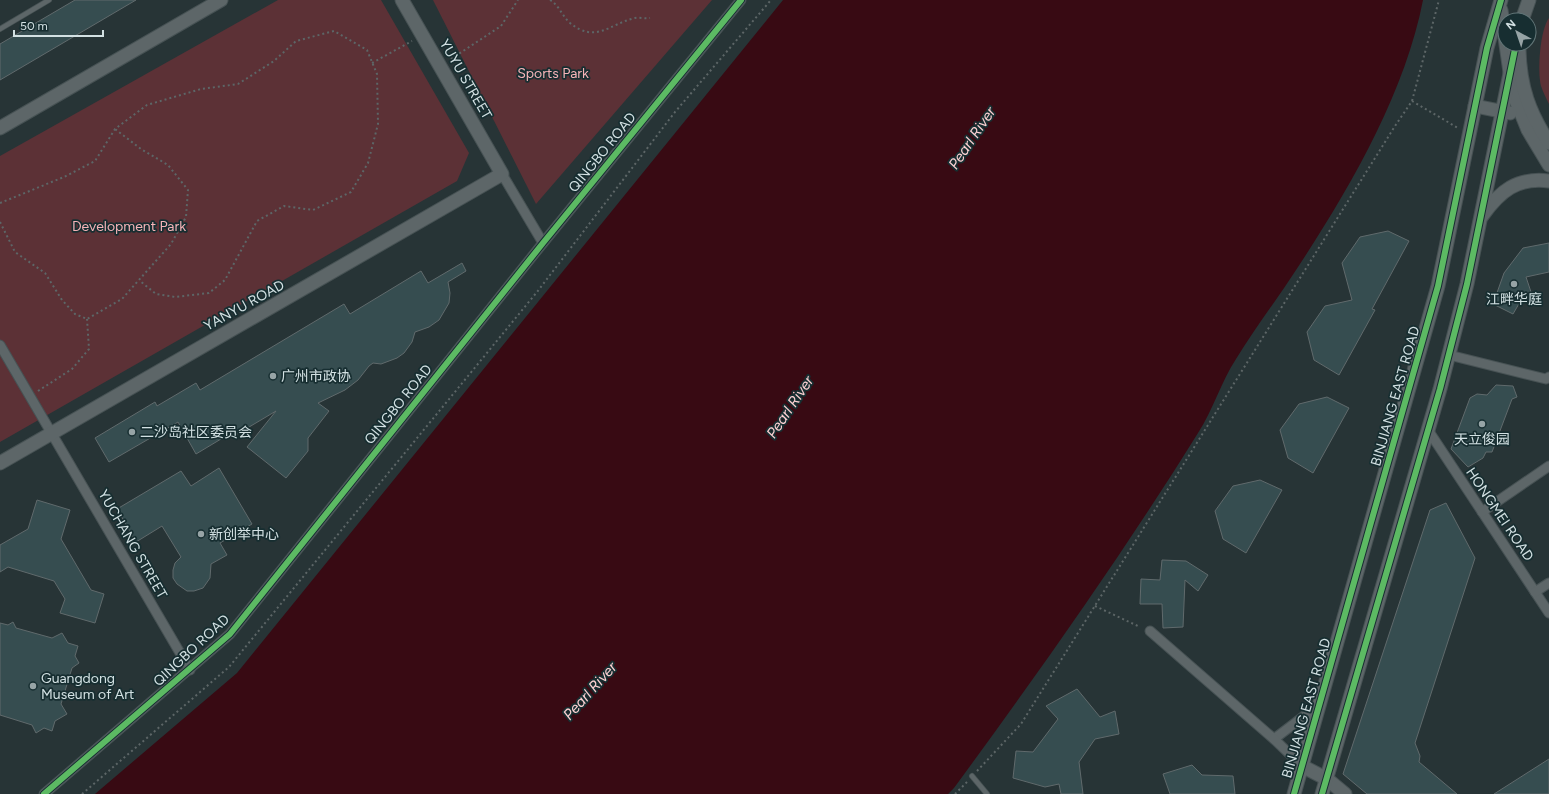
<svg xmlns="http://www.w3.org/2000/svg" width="1549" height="794" font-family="Figtree,'Noto Sans SC',sans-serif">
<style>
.green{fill:#5c3136}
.water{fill:#380a13}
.building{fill:#364d50;stroke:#606a6c}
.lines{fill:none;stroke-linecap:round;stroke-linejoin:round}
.lane-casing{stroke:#475254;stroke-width:6}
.street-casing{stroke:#475254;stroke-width:11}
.secondary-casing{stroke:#475254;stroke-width:15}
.path{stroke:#5d6667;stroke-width:2;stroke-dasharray:2 3;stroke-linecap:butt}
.lane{stroke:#5d6668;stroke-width:4.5}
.street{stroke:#5d6668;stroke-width:9}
.secondary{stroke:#5d6668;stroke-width:13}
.cycleway-casing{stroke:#172e31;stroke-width:8}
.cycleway{stroke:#5cba63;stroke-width:6}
.poi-dot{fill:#97a4a6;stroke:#172e31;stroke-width:1.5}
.labels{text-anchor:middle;stroke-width:3.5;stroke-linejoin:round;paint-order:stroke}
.park-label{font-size:14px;fill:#f6b4b8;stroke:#172e31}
.street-label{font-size:14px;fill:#d3e1e3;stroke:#172e31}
.poi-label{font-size:14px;fill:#d3e1e3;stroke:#172e31;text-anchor:start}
.water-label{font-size:15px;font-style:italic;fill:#fed1d3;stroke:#172e31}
</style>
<rect width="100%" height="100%" fill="#273436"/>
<!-- green -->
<g class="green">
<path d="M278 0H381L469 153 457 181 0 442V156Z"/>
<path d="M433 0H712L536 204Z"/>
<path d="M1549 18V104C1546 98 1543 92 1541 86 1537 71 1540 30 1549 18Z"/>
</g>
<!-- water -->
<path class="water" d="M783 0H1423C1405 93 1350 188 1298 267 1278 298 1255 328 1236 359 1221 382 1213 410 1198 433 1122 555 1039 672 954 788L948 794H95L237 673Z"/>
<!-- building -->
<g class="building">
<path d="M75 0H136L0 80V44Z"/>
<path d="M1388 231 1409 241 1372 309 1375 310 1339 375 1314 360 1307 332 1325 306 1352 300 1342 263 1360 237Z"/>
<path d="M1549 243V272L1526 277 1531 292 1516 294 1520 302 1513 314 1493 304 1504 273 1523 248Z"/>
<path d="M462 263 466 271 448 282 450 293 449 303 439 320 429 327 415 332 412 342 404 353 397 358 381 364 373 363 369 366 358 380 345 390 318 403 329 411 308 438V451L286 478 247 447 276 411 234 436 231 433 196 454 178 422 109 462 95 438 155 402 157 406 196 383 200 390 344 304 350 314 421 271 428 283Z"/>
<path d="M1496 385 1513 386 1517 397 1512 399 1492 452H1486L1483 458 1468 467 1451 449 1470 398 1477 394 1487 395Z"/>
<path d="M1327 397 1349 408 1313 473 1288 458 1280 430 1299 404Z"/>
<path d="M219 468 252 524 220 543 227 555 211 564 210 578 203 588 194 591H187L177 584 173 578V570L175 563 181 557 162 526 136 542 117 509 181 471 191 486Z"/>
<path d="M1260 480 1282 490 1246 553 1223 539 1215 511 1233 486Z"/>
<path d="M37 500 70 510 61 539 91 590 104 594 95 623 60 613 65 599 54 581 8 567 0 572V545L28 529Z"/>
<path d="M1446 503 1475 558 1415 743 1420 756 1419 762 1457 794H1367L1343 774 1430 510Z"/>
<path d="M1162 560 1186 561 1208 575 1198 591 1185 580 1183 627 1163 628 1162 604H1140L1141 579 1160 580Z"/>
<path d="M13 622 16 628 52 638 62 633 68 643 78 646 75 656 79 663 72 668 61 704 67 714 55 721 52 731 44 728 36 733 32 725 0 715V623L8 625Z"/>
<path d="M1077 689 1100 717 1115 711 1119 734 1095 739 1079 762 1083 794H1061L1059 784 1045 787 1013 778 1016 751 1033 752 1058 719 1046 706Z"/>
<path d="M1549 759V794H1494Z"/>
<path d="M1192 765 1202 775 1233 776 1235 794H1170L1163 774Z"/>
</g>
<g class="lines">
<defs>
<g id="lane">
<path d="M0 29 49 0"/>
<path d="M972 776 987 794"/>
</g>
<g id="street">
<path d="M502 174 543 243"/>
<path d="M0 345 190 670"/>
<path d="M1449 355 1546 379 1549 377"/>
<path d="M1428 430 1549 613"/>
<path d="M1482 512 1549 466"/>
<path d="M1535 592 1549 583"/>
<path d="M1150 631 1274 739 1320 704"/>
<path d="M1274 739 1302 766"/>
<path d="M44 794 230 634 543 243 741 0"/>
</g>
<g id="secondary">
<path d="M1501 10 1513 93 1528 130 1549 165"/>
<path d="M1522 20 1529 0"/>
<path d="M1519 50C1520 87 1529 112 1549 143"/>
<path d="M1475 106 1510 113"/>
<path d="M0 128 221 0"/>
<path d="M1482 216C1500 191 1517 177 1549 181"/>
<path d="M0 463 502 174 402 0"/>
<path d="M1302 766 1327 779 1345 794"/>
<path d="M1294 794 1438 286 1487 48 1501 0"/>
<path d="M1322 794 1440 389 1467 284 1516 44"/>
</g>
</defs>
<!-- lane casing -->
<use href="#lane" class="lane-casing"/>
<!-- street casing -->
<use href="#street" class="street-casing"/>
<!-- secondary casing -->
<use href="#secondary" class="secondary-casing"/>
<!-- path -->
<g class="path">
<path d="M550 0C559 5 562 16 570 23 596 44 609 24 635 18 640 17 645 19 650 18"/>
<path d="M451 59 501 26 518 0"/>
<path d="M372 63 412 41"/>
<path d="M1412 101 1458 128"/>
<path d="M0 203 64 177 95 161 115 129 147 105 201 89 238 84 274 61 296 41 334 31 367 50 377 74 378 124 368 163 351 192 313 210 284 206 257 221 225 280 209 293 175 297 156 294 140 281"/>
<path d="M0 222 15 252 45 273 62 300 75 314 87 319 122 299 171 244 186 217 188 190 168 165 141 149 115 129"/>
<path d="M38 391 72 369 89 349 87 319"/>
<path d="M1095 606 1140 627"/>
<path d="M977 771 1021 724 1395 126 1412 101 1439 0"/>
<path d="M82 794 229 667 537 292 675 112 771 0"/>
<path d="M955 794 967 782"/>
</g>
<!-- lane -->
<use href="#lane" class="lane"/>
<!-- street -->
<use href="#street" class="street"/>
<!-- secondary -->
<use href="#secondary" class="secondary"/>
<defs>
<g id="cycleway">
<path d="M44 794 230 634 543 243 741 0"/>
<path d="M1294 794 1438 286 1487 48 1501 0"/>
<path d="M1322 794 1440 389 1467 284 1516 44"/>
</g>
</defs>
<!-- cycleway casing -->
<use href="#cycleway" class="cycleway-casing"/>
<!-- cycleway -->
<use href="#cycleway" class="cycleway"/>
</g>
<!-- markers -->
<g class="poi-dot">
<circle cx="1514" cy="284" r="4"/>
<circle cx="273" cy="376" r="4"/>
<circle cx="1482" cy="424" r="4"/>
<circle cx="132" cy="432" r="4"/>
<circle cx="201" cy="534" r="4"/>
<circle cx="33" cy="686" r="4"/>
</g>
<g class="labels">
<!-- park labels -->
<g class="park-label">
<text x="553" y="78">Sports Park</text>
<text x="129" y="231">Development Park</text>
</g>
<!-- street labels -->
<g class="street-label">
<text transform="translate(466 79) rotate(60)" y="5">YUYU STREET</text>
<text transform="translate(602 152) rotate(-51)" y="5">QINGBO ROAD</text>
<text transform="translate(244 305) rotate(-29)" y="5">YANYU ROAD</text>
<text transform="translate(1395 396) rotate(-74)" y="5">BINJIANG EAST ROAD</text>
<text transform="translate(398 404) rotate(-51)" y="5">QINGBO ROAD</text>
<text transform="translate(1500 514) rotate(56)" y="5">HONGMEI ROAD</text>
<text transform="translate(133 544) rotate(60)" y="5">YUCHANG STREET</text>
<text transform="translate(191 650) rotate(-43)" y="5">QINGBO ROAD</text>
<text transform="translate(1306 708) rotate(-74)" y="5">BINJIANG EAST ROAD</text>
</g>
<!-- poi labels -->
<g class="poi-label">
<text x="1514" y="304" text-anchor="middle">江畔华庭</text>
<text x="281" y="381">广州市政协</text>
<text x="140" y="437">二沙岛社区委员会</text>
<text x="1482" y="444" text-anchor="middle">天立俊园</text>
<text x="209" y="539">新创举中心</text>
<text x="41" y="683">Guangdong<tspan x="41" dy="16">Museum of Art</tspan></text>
</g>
<!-- water labels -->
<g class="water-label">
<text transform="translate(972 138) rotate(-56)" y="5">Pearl River</text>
<text transform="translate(790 407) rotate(-56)" y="5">Pearl River</text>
<text transform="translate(590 691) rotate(-48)" y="5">Pearl River</text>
</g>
</g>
<!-- north arrow -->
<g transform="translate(1517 32) rotate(320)"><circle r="19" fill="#172e31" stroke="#627678"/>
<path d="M0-3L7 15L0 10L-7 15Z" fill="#97a4a6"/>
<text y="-6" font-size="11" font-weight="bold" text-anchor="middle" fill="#d3e1e3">N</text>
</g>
<!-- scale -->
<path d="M14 30v6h89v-6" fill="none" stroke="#d3e1e3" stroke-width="2"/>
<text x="20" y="30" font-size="12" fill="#d3e1e3" stroke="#172e31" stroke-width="3" paint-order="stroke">50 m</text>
</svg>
